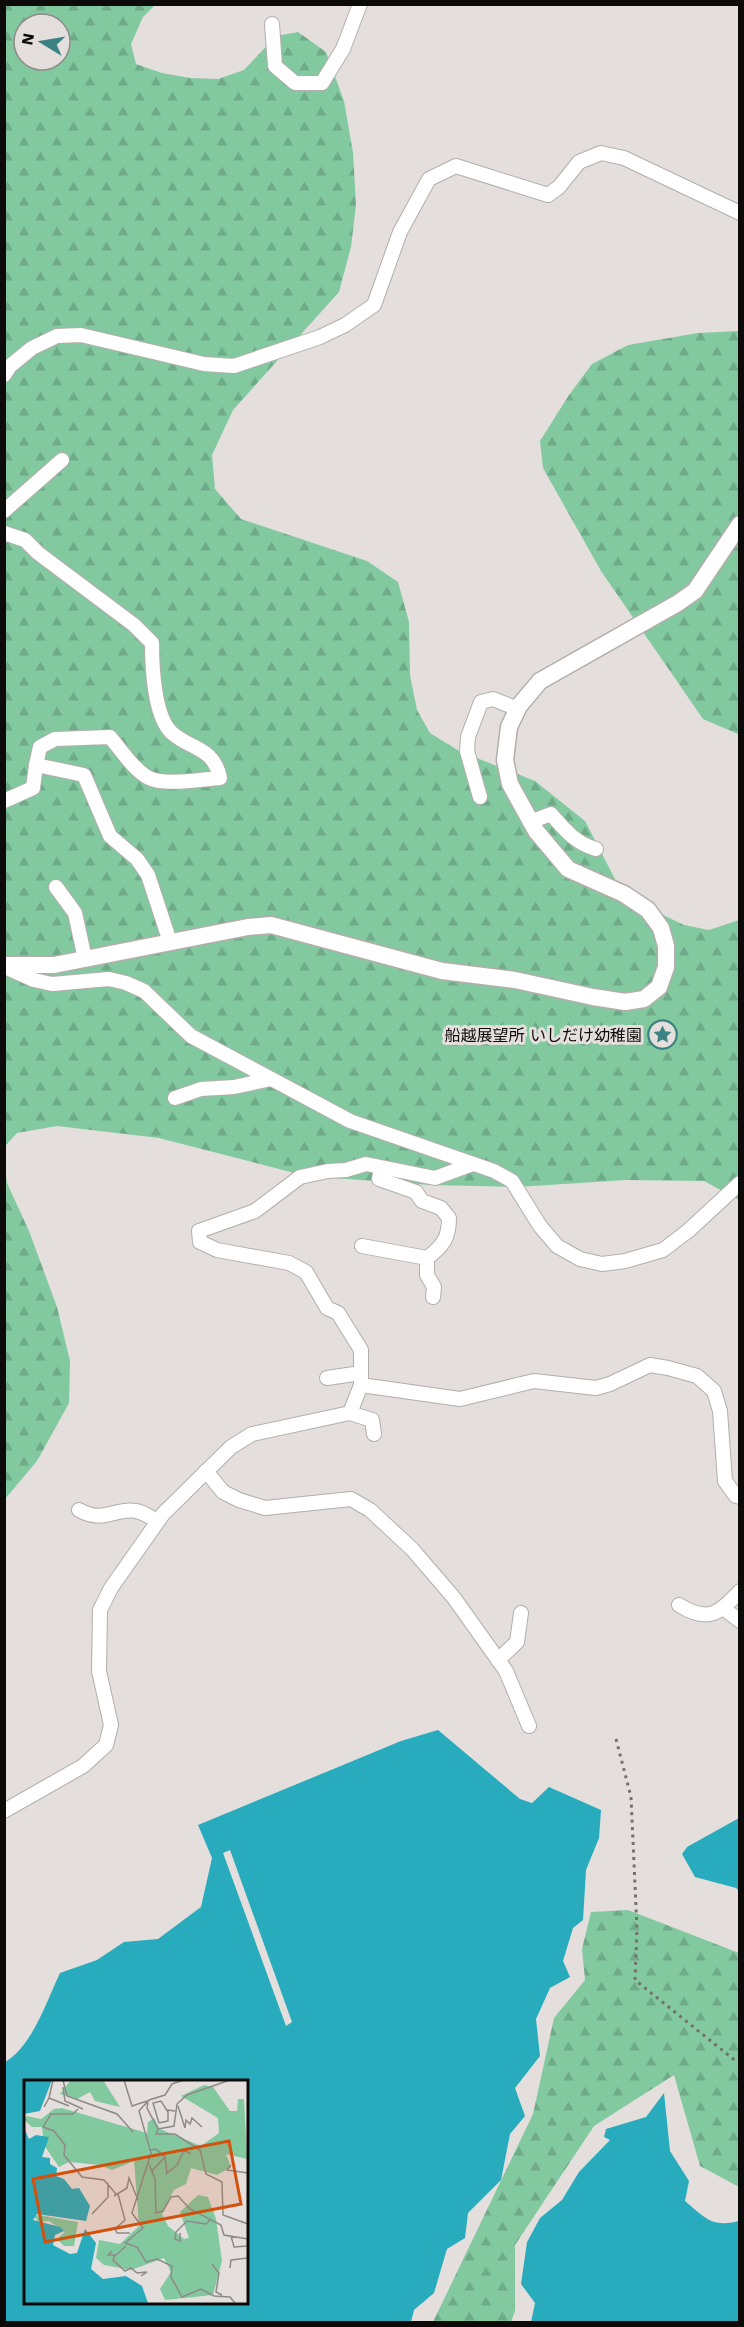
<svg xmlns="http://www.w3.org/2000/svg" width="744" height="2327" font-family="'Work Sans','Noto Sans JP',sans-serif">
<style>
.forest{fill:url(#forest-firs);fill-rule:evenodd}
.water{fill:#27abbd;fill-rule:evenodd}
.pier{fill:#e4dfdc}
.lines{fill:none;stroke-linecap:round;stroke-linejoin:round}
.minor-casing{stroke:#b3aeab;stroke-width:16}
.tertiary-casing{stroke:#b3aeab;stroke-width:19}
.path{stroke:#74706e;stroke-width:3;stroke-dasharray:3 4.5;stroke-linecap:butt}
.minor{stroke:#fff;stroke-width:14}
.tertiary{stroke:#fff;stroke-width:16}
.labels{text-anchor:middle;stroke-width:6;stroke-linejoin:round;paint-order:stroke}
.poi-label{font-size:16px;fill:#0d0b0a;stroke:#e4dfdc;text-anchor:end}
.inset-river{fill:none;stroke:#27abbd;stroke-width:3}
.inset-road{fill:none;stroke:#8e8a88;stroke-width:1.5}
.view{fill:#d2510c;fill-opacity:0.15;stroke:#d2510c;stroke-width:3}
.inset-edge{fill:none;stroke:#0d0b0a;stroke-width:3}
</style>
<defs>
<pattern id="forest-firs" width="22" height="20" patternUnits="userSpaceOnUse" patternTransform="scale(1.5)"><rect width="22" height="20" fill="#82c9a0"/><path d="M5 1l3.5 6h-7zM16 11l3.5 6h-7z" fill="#6fab88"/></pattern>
</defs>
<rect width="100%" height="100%" fill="#e4dfdc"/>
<!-- forest -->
<g class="forest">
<path d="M5 5H155L143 17 131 44 136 64 162 73 190 78 218 79 244 70 276 36 298 32 326 52 344 101 353 153 356 205 351 247 339 292 233 410 212 455 215 489 241 519 367 561 398 582 409 622 410 675 417 710 430 733 459 751 535 781 585 821 618 885 638 903 684 925 709 930 739 920V1200L704 1181 626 1180 517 1187 431 1185 306 1176 159 1138 57 1126 17 1133 5 1146ZM24 24H60V60H24Z"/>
<path d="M739 331V734H738L703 719 601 571 543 468 540 441 569 395 592 364 628 345 698 333Z"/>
<path d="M5 1169 7 1183 29 1231 57 1307 70 1361 69 1403 37 1461 5 1499Z"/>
<path d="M628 1910 739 1953V2187L700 2166 674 2075 594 2126 515 2245V2311L511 2322H433L533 2114 554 2018 585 1980 582 1949 591 1912Z"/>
</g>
<!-- water -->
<g class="water">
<path d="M438 1730 520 1799 532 1803 549 1787 601 1810 599 1838 586 1870 583 1920 573 1928 563 1961 570 1977 550 1988 536 2019 540 2056 515 2088 525 2116 510 2134 501 2180 468 2213 465 2238 447 2249 434 2293 414 2310 411 2322H5V2062C32 2047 47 2000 60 1973L97 1960 124 1942 158 1939 201 1907 212 1858 198 1825 401 1741ZM26 2081H246V2302H26Z"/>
<path d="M739 1818V1891L736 1888 695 1877 682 1854 687 1847Z"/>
<path d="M664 2093 670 2151 689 2181 685 2201C705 2218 712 2228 739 2221V2322H531L535 2303 521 2284 527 2242 540 2218 562 2200 579 2172 610 2140 604 2137 606 2129 646 2117Z"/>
</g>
<!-- pier -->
<path class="pier" d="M230 1850 292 2022 286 2026 223 1853Z"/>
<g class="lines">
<defs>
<g id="minor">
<path d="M272 24 275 66 295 83H322L343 49 360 4"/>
<path d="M4 375 10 366 32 348 57 336 81 335 204 364 234 366 320 337 345 325 374 305 400 232 429 179 456 166 548 195 559 187 579 162 601 153 624 158 740 213"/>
<path d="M4 511 62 460"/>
<path d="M4 533 25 540 38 553 134 625 152 643C152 666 154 717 172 733 191 750 214 747 220 778 202 779 165 786 149 778 134 770 121 750 110 737L55 739 40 747 36 765 84 775 110 836 137 859 148 875 170 942"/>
<path d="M480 797 467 751 468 737 481 702 493 699 518 709"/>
<path d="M4 801 33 788 36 765"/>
<path d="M530 822 551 814C565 830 575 843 596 849"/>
<path d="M56 887 75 913 85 959"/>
<path d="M5 967 34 980 52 984 109 979 126 983 144 991 191 1036 350 1121 494 1171 512 1181 540 1226 557 1246 580 1259 602 1264 625 1261 663 1250 688 1231 740 1183"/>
<path d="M175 1098 201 1089 234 1087 271 1079"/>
<path d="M362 1246 427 1258C443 1246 449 1238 449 1218L441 1208 422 1201 416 1192 379 1179 381 1168"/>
<path d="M427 1258V1275L434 1287 433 1297"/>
<path d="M327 1378 361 1373"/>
<path d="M361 1385 460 1399 534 1381 596 1388 610 1384 650 1365 668 1368 697 1376 714 1391 720 1411 725 1481 736 1496 740 1497"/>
<path d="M374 1434 372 1420 350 1413 361 1385V1350L338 1313 327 1308 306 1272 289 1263 217 1250 200 1242 199 1231 255 1211 300 1177 328 1171 346 1170 366 1164 435 1178 473 1164"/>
<path d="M206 1471 223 1492 239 1500 265 1508 351 1499 370 1510 412 1549 454 1598 506 1671 529 1726"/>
<path d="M79 1510C104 1524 116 1507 136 1511 143 1512 151 1518 158 1521"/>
<path d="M679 1605C708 1623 719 1614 740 1591"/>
<path d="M723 1608 740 1621"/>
<path d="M498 1660 517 1642 521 1613"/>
<path d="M4 1811 83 1766 106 1745 111 1725 99 1671 100 1610 111 1588 163 1514 231 1447 252 1434 350 1413"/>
</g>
<path id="tertiary" d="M4 965H54L248 927 271 925 442 971 515 980 593 997 625 1002 644 999 659 987 666 967V946L661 928 648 910 624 894 568 869 536 831 510 784 505 760 509 727 519 706 540 681 678 603 695 591 740 524"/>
</defs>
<!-- minor casing -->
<use href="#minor" class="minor-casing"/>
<!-- tertiary casing -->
<use href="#tertiary" class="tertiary-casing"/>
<!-- path -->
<path class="path" d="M616 1739 631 1797 637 1929 635 1980 737 2062"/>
<!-- minor -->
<use href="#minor" class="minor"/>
<!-- tertiary -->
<use href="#tertiary" class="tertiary"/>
</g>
<!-- icons -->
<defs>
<symbol id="sight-ring" viewBox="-11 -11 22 22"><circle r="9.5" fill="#e4dfdc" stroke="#3b8382" stroke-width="1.5"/><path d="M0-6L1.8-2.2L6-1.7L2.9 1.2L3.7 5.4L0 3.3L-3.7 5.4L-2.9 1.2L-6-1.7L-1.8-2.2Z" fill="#3b8382"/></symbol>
</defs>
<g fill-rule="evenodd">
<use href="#sight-ring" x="646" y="1018" width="33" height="33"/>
</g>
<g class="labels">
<!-- poi labels -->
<g class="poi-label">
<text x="642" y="1041">船越展望所 いしだけ幼稚園</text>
</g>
</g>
<!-- overview -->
<g transform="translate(24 2080)">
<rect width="224" height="224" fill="#e4dfdc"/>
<path d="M47 0H79L96 27 71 21 66 12 53 19 36 14ZM180 5 189 7 206 31H213L214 19H220L223 79 202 74 207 87 193 95 167 88 162 104 150 110 138 134 144 146 160 159 165 158 156 132 174 115 184 117 192 139 198 181 189 215 141 220 136 209 147 192 140 178 107 190 80 185 72 178 75 160 96 164 115 146 110 81 88 90 76 85 45 82 35 87 20 65 18 47H8L0 40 3 36 17 39 30 29 38 28 123 53 124 42 130 38 136 49 177 66 195 53 194 38 157 16ZM14 135 54 142 50 166H40L33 159 41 152 25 141 14 142 10 136Z" fill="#82c9a0"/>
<path d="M0 0H28L16 31 0 34ZM0 48 5 59 12 55 25 57 18 77 26 78V84L33 88 32 96 40 99 48 109 55 108 66 126 62 141 13 134 9 140 36 147 40 151 31 155 29 165 46 174 53 173 61 149 72 163 67 189 79 199 102 196 118 206 124 223H0Z" fill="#27abbd"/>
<path class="inset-river" d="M0 64V83"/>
<path class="inset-road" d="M39 0 43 16 93 34 109 52M100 0 108 26 123 21M160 0 148 4 141 15 125 20 115 31 127 73 108 133 119 148 101 163 113 167 122 182 133 179 148 186 147 197 158 217 177 209 190 216 206 217 211 223M39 7 41 21 59 29M25 18 29 0M124 21 123 28 134 49 132 54H151L176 70 182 94 198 102 199 135 224 144M154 26 161 48 162 40 166 44 168 38 178 47M20 27 25 18 45 26M54 29 49 34H27L19 47 30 51 41 65 40 75 58 97 80 100 92 114M135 43 129 23 137 21 144 32M135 43 144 41V30L151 31M134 49 150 46 153 24 163 15 206 0M126 70 132 69 141 77M125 84 131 99 132 133 139 131 147 117 154 116 166 129 197 145 200 155 224 159M207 85 203 90 224 93M128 91 141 77 143 93 153 85 160 70 167 74M94 114 101 140 91 149 93 153H106M90 116 103 108 105 98 114 120M68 134 84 117V103M156 153V161L151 159 152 152 163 141 182 144 187 139M207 156 210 167 224 166M88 171 84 175H92L102 166M91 175 89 180 101 191 107 188 113 193 123 192 117 196M188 184 195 193 192 212 198 215M206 188 207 180 224 178"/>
<path class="view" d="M205 61 217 124 21 162 9 99Z"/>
<rect width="224" height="224" class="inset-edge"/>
</g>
<!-- border -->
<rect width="744" height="2327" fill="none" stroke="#0d0b0a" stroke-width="12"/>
<!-- north arrow -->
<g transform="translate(42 42) rotate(281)"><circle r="28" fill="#e4dfdc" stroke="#8e8a88" stroke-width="1.5"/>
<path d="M0-4.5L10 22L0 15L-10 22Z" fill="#3b8382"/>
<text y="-9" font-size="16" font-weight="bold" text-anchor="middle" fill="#0d0b0a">N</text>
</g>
</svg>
